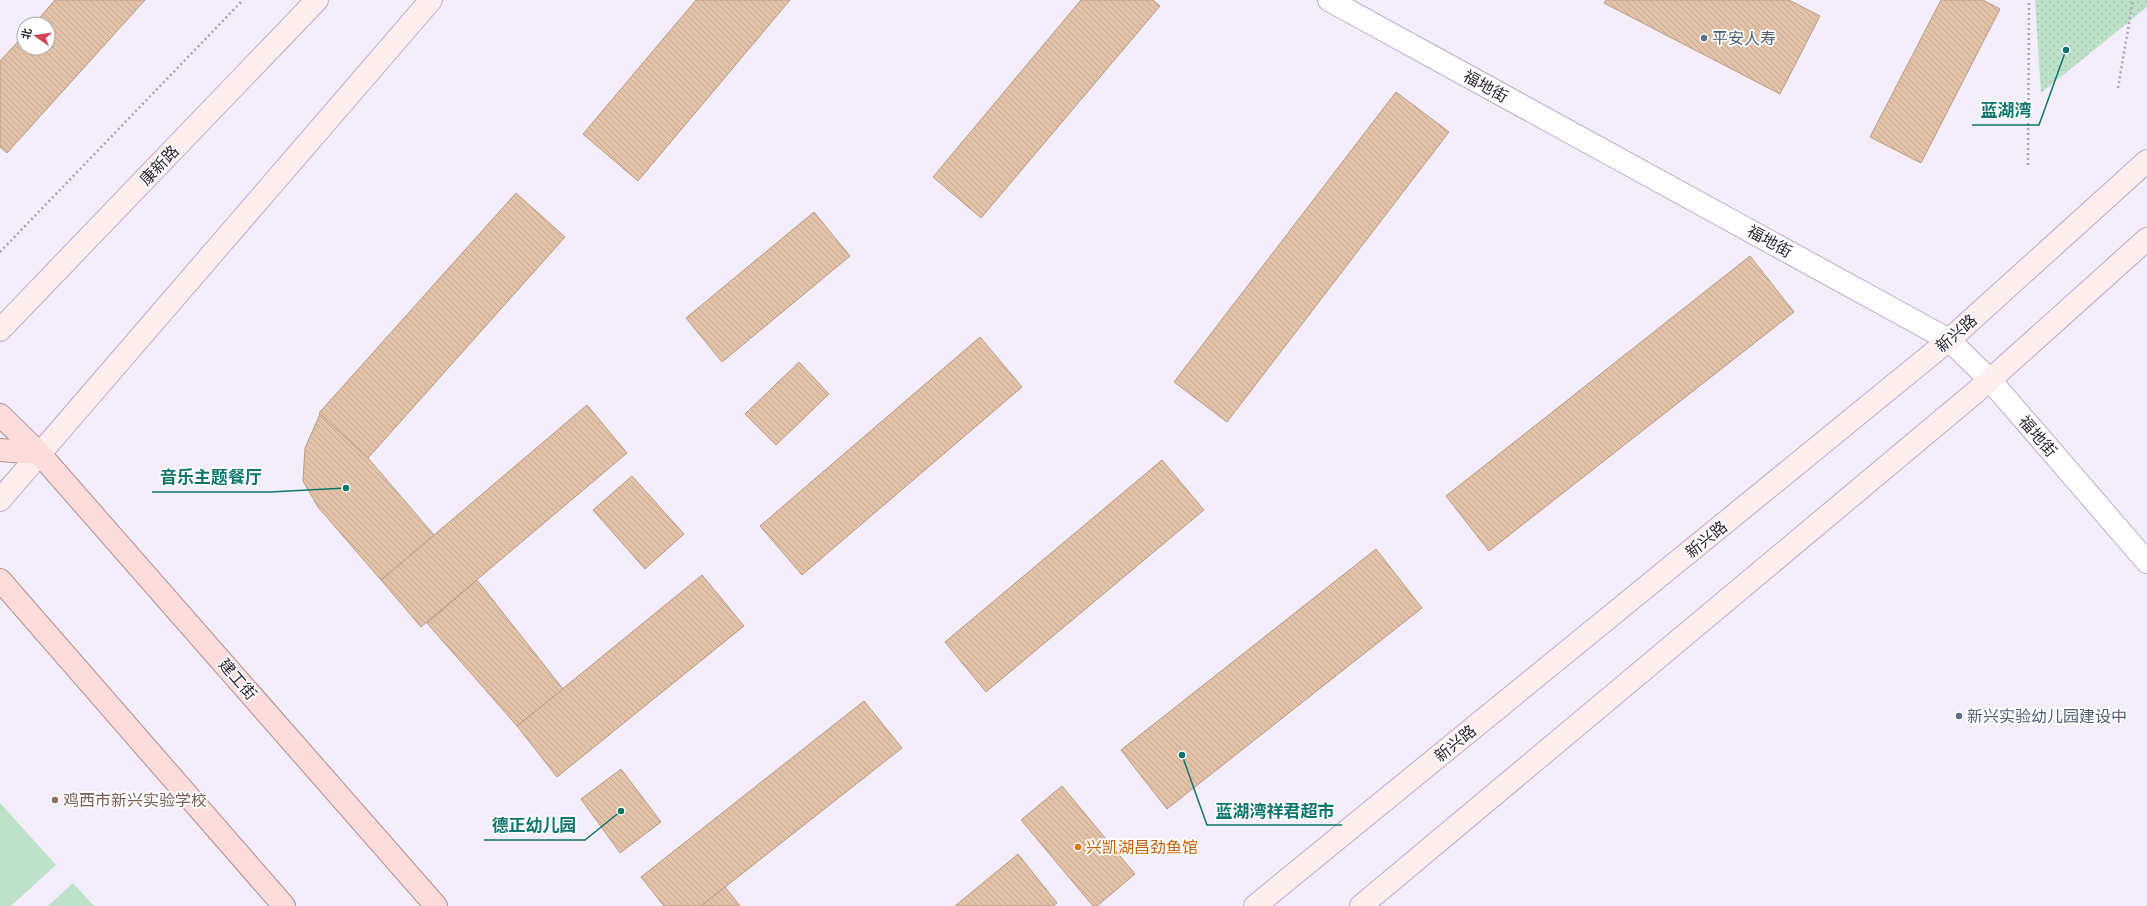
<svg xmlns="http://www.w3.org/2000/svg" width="2147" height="906" font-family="'Alegreya Sans','Noto Sans SC',sans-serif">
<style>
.grass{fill:url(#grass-dots)}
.pitch{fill:#bde1c9}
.building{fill:url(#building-back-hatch);stroke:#bb9b84}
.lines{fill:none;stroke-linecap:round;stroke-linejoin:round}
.street-casing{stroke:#bdabcc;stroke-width:24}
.secondary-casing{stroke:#bdabcc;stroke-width:24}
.primary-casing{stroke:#b38e92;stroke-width:24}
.path{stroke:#aba4b2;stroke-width:2.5;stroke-dasharray:2 3;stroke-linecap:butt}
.street{stroke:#fff;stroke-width:22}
.secondary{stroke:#feeeee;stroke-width:22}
.primary{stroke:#fcdddc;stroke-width:22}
.service-dot{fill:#5c6f8a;stroke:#fff;stroke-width:1.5}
.education-dot{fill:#8d6e63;stroke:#fff;stroke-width:1.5}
.food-dot{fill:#e8710a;stroke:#fff;stroke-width:1.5}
.labels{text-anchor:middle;stroke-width:3.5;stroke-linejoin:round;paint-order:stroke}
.service-label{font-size:16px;fill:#4e5e75;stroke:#fff;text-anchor:start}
.street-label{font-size:16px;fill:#2e2633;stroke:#fff}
.education-label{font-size:16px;fill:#785e54;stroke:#fff;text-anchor:start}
.food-label{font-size:16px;fill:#c56008;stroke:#fff;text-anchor:start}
.leader{fill:none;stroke:#0f766e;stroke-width:1.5}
.callout-dot{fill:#0f766e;stroke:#fff;stroke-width:1.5}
.callout-label{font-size:17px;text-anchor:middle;font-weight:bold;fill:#0f766e;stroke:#fff;stroke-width:3.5;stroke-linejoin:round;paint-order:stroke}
</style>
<defs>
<pattern id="grass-dots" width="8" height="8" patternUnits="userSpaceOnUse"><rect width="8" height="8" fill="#bde1c9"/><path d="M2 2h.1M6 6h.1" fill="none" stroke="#a3c1ad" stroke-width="1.8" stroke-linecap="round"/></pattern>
<pattern id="building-back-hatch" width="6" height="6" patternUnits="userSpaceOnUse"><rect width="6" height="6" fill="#e2c2a9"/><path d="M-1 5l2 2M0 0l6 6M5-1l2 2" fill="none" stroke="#c2a792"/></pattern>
</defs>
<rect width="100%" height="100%" fill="#f4edfb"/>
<!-- grass -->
<path class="grass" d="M2035 0H2147V7L2041 93Z"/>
<!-- pitch -->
<g class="pitch">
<path d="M0 803 56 865 11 906H0Z"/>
<path d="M73 883 94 906H48Z"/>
</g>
<!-- building -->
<g class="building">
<path d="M55 0H145L7 153 0 147V61L24 35V48H48V24H34Z"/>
<path d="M696 0H790L638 181 583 134Z"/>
<path d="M1081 0H1153L1160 6 981 218 933 177Z"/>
<path d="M1606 0H1789L1820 16 1780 94 1604 3Z"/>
<path d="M1941 0H1983L2000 9 1921 163 1870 137Z"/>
<path d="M1396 92 1449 132 1227 422 1174 382Z"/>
<path d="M516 193 565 237 368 458 319 413Z"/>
<path d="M814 212 850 256 722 362 686 318Z"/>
<path d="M1750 256 1794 312 1489 551 1446 496Z"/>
<path d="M980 337 1022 387 802 575 760 526Z"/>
<path d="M799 362 829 394 776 445 745 414Z"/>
<path d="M587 405 627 453 421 627 381 580Z"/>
<path d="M320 414 368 458 434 535 381 580 318 507 303 481 305 448Z"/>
<path d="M1162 460 1204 510 986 692 945 642Z"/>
<path d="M632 476 684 534 645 569 593 510Z"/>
<path d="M1376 549 1422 608 1167 809 1121 750Z"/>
<path d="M702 575 744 626 557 777 517 726Z"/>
<path d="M477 580 563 689 517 726 427 623Z"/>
<path d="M864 701 902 748 701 906H664L641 877Z"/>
<path d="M621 769 661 822 620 853 581 799Z"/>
<path d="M1062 786 1135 874 1097 906H1093L1021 820Z"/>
<path d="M1018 854 1057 903 1053 906H955Z"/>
<path d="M725 887 740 906H701Z"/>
</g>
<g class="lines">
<defs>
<path id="street" d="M1329 0 1949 340 1990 380 2147 562"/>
<g id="secondary">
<path d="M0 330 317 0"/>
<path d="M0 500 431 0"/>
<path d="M1255 906 1949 340 2147 161"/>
<path d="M1361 906 1990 380 2147 239"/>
</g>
<g id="primary">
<path d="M0 415 39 453 436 906"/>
<path d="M0 450 39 453"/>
<path d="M0 580 284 906"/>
</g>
</defs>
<!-- street casing -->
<use href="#street" class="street-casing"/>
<!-- secondary casing -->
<use href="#secondary" class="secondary-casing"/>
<!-- primary casing -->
<use href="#primary" class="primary-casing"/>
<!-- path -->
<g class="path">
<path d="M2118 88 2133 0"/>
<path d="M2028 165 2029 0"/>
<path d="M0 252 243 0"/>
</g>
<!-- street -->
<use href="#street" class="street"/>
<!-- secondary -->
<use href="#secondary" class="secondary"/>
<!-- primary -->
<use href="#primary" class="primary"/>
</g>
<!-- markers -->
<g class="service-dot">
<circle cx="1704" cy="38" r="4"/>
<circle cx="1959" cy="716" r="4"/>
</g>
<circle class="education-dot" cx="55" cy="800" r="4"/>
<circle class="food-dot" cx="1078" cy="847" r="4"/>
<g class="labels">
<!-- service labels -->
<g class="service-label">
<text x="1712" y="44">平安人寿</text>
<text x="1967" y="722">新兴实验幼儿园建设中</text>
</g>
<!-- street labels -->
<g class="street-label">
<text transform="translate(1486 86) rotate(29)" y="6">福地街</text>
<text transform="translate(159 165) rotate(-46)" y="6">康新路</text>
<text transform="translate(1770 241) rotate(29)" y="6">福地街</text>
<text transform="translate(1956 333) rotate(-41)" y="6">新兴路</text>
<text transform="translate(2038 436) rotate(49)" y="6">福地街</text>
<text transform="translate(1706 539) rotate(-39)" y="6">新兴路</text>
<text transform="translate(238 679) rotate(49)" y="6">建工街</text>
<text transform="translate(1455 743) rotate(-39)" y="6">新兴路</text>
</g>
<!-- education labels -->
<g class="education-label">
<text x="63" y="806">鸡西市新兴实验学校</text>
</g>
<!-- food labels -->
<g class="food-label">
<text x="1086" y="853">兴凯湖昌劲鱼馆</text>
</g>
</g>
<!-- callouts -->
<path class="leader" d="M2066 50L2039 125H1972M346 488L270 492H152M1182 755L1207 825H1342M621 811L585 840H484"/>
<g class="callout-dot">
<circle cx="2066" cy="50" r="4"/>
<circle cx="346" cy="488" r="4"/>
<circle cx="1182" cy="755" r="4"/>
<circle cx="621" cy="811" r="4"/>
</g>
<g class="callout-label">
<text x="2006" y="116">蓝湖湾</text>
<text x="211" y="483">音乐主题餐厅</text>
<text x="1275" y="817">蓝湖湾祥君超市</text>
<text x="534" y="831">德正幼儿园</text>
</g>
<!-- north arrow -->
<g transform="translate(36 36) rotate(283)"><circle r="19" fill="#ffffff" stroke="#aba8ad"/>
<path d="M0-3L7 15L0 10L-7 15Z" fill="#d24154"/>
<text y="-6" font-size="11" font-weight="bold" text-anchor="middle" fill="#2e2633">北</text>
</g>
</svg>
